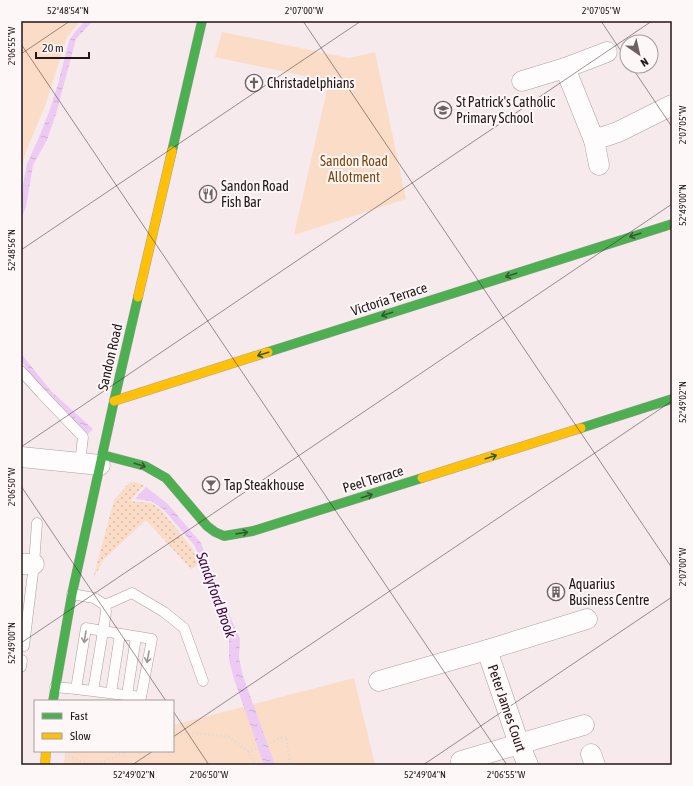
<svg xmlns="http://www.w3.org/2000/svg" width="693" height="786" font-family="'Asap Condensed',sans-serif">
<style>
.grass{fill:url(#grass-dots)}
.green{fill:#fadcc7}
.water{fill:url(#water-ripples)}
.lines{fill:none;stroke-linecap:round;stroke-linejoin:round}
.lane-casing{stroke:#aca0a2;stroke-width:11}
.street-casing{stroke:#aca0a2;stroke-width:21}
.fast-casing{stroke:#aca0a2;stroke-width:10}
.slow-casing{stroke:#aca0a2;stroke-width:10}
.path{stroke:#ddd9da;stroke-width:2.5;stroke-dasharray:1 3;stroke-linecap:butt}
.lane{stroke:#fefcfc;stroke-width:10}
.street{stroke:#fefcfc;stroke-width:20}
.fast{stroke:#4caf50;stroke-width:9}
.slow{stroke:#ffc107;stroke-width:9}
.oneway{stroke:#355b31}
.oneway2{stroke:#9b9595}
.ticks{fill:none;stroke:#231718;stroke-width:1;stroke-opacity:0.45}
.labels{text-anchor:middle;stroke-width:4;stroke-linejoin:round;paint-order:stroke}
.poi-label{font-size:14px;fill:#231718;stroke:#fef7f7;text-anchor:start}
.park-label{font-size:14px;fill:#7b470a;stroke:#fef7f7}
.street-label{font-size:14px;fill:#231718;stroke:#fef7f7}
.water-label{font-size:15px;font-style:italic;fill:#410a50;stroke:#fef7f7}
.neatline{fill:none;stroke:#231718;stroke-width:1.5}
.ticks-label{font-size:10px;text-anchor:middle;fill:#231718}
</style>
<defs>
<pattern id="grass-dots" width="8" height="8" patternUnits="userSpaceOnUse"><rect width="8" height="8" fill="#fadcc7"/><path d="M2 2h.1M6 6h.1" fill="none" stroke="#d6bcaa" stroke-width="1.8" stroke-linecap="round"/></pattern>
<pattern id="water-ripples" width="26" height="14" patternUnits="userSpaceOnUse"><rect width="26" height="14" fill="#edcaf4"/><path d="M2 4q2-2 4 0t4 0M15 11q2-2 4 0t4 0" fill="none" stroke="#cbadd0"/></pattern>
</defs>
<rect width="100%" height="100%" fill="#f6eaec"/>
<!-- grass -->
<path class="grass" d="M134 482 144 485 130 501 151 503 161 510 192 548 199 564 191 569 146 520 104 559 93 579 114 500 129 483Z"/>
<!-- green -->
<g class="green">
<path d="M21 21H80L67 37 45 106 27 149 21 168Z"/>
<path d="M222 32 349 58 375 52 406 199 294 235 329 81 215 57Z"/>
<path d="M354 678 375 765H64L65 751H173V725Z"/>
</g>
<!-- water -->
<g class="water">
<path d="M85 21H93L76 39 56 114 47 140 33 165 26 207 21 218V194L27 164 39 137 49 112 58 84 69 41 75 32Z"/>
<path d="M21 351 23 356 52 392 93 429 87 435 47 396 21 361Z"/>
<path d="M146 487 168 504 201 543 219 592 240 639 239 658 243 676 275 765H264L234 679 229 660V640L212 595 195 546 163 509 151 501 135 499Z"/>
</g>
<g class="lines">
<defs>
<g id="lane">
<path d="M21 371 41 393 83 437 80 463"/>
<path d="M72 594 94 598 105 605"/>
<path d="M105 605 132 593 164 612 184 628 203 681"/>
<path d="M24 646 34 564 37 523"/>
<path d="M21 667 22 660"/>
<path d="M55 687 76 689 86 628 103 631 106 612 105 605"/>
<path d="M76 689 141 697 152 639 103 631 93 691"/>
<path d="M111 693 120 634"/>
<path d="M127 695 136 637"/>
</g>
<g id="street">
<path d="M565 68 607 52"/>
<path d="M522 81 565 68 594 140 618 132 672 105"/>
<path d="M594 140 599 165"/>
<path d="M21 457 100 465"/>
<path d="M21 564H34"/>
<path d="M487 650 519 744 528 765"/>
<path d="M379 681 487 650 587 619"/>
<path d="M591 754 595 765"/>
<path d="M461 761 584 725"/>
</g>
<g id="fast">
<path d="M172 151 202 21"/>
<path d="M268 352 672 224"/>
<path d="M581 428 672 399"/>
<path d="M103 455 145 466 166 478 207 526 215 532 224 536 253 531 422 478"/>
<path d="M53 701 72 594 114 401 138 297"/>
</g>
<g id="slow">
<path d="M138 297 172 151"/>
<path d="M114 401 268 352"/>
<path d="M422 478 581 428"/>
<path d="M45 765 46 751"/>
</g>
</defs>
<!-- lane casing -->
<use href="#lane" class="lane-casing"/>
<!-- street casing -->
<use href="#street" class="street-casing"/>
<!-- fast casing -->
<use href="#fast" class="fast-casing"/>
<!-- slow casing -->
<use href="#slow" class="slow-casing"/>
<!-- path -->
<g class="path">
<path d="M173 736 187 733 228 736 248 752 255 765"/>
<path d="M248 752 286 736 290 765"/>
<path d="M65 755 93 765"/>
<path d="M93 765 108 760 127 751"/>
</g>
<!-- lane -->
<use href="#lane" class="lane"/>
<!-- street -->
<use href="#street" class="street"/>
<!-- fast -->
<use href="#fast" class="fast"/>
<!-- slow -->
<use href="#slow" class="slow"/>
</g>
<!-- one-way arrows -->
<defs><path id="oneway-shaft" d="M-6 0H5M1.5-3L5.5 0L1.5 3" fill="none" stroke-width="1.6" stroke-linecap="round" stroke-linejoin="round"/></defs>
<g class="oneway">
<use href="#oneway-shaft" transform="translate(635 235) rotate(162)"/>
<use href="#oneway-shaft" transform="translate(511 275) rotate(162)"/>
<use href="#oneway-shaft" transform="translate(387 314) rotate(162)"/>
<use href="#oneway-shaft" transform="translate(263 354) rotate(162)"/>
<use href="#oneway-shaft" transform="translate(491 457) rotate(-18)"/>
<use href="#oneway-shaft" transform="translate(140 465) rotate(18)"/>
<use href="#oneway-shaft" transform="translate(367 496) rotate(-17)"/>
<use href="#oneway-shaft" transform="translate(242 533) rotate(-8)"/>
</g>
<g class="oneway2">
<use href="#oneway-shaft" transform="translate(85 637) rotate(99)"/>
<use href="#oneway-shaft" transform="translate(148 657) rotate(100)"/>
</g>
<!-- ticks -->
<path class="ticks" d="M303 21 672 568M601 21 627 60M21 44 507 765M21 54 70 21M631 66 672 127M21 250 361 21M21 447 652 21M21 486 166 701M21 643 672 204M173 711 209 765M173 737 672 401M132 765 153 751M423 765 672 597"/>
<!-- icons -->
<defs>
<symbol id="church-ring" viewBox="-11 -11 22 22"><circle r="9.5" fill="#fef7f7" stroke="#6d6162" stroke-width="1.5"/><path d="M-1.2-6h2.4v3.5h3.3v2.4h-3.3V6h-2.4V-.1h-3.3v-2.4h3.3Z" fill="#6d6162"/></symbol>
<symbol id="school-ring" viewBox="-11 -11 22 22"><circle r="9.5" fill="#fef7f7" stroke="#6d6162" stroke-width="1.5"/><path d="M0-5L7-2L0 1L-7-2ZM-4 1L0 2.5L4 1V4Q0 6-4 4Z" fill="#6d6162"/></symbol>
<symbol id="restaurant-ring" viewBox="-11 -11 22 22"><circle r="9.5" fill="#fef7f7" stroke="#6d6162" stroke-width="1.5"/><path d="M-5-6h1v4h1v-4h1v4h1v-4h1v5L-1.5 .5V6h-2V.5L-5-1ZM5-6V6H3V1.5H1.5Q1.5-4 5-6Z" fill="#6d6162"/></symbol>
<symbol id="bar-ring" viewBox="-11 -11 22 22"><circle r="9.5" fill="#fef7f7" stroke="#6d6162" stroke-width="1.5"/><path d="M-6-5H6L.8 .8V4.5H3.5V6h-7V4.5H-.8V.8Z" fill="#6d6162"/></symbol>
<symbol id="building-ring" viewBox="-11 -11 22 22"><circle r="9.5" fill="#fef7f7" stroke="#6d6162" stroke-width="1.5"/><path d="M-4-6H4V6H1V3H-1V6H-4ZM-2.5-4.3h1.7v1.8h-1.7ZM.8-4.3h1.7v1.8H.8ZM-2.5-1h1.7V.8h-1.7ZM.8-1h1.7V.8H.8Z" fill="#6d6162"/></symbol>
</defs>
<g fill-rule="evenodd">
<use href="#church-ring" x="244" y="73" width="20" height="20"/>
<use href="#school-ring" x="433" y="100" width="20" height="20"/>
<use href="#restaurant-ring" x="198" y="184" width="20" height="20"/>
<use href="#bar-ring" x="201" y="475" width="20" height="20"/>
<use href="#building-ring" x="546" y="582" width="20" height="20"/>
</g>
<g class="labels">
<!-- poi labels -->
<g class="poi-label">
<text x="267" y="88">Christadelphians</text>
<text x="456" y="107">St Patrick's Catholic<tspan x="456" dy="16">Primary School</tspan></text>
<text x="221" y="191">Sandon Road<tspan x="221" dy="16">Fish Bar</tspan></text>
<text x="224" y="490">Tap Steakhouse</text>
<text x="569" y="589">Aquarius<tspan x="569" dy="16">Business Centre</tspan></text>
</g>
<!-- park labels -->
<g class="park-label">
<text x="354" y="166">Sandon Road<tspan x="354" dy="16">Allotment</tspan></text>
</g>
<!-- street labels -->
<g class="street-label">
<text transform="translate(389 299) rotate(-18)" y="5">Victoria Terrace</text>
<text transform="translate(110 357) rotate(-77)" y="5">Sandon Road</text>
<text transform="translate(373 479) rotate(-17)" y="5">Peel Terrace</text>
<text transform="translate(507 708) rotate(71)" y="5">Peter James Court</text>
</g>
<!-- water labels -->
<g class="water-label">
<text transform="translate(216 595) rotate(70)" y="5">Sandyford Brook</text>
</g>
</g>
<!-- border -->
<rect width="693" height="786" fill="none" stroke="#fef7f7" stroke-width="44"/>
<!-- legend -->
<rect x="34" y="700" width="140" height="52" fill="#fef7f7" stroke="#a69d9e"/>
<rect x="42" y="713" width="20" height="6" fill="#4caf50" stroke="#a69d9e"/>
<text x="70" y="720" font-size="12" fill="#231718">Fast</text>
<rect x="42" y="733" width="20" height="6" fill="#ffc107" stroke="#a69d9e"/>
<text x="70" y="740" font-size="12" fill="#231718">Slow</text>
<!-- north arrow -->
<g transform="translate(639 54) rotate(146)"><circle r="19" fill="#fef7f7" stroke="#a69d9e"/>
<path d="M0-3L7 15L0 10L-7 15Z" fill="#6d6162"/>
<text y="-6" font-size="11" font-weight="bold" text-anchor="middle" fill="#231718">N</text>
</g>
<!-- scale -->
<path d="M36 52v6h53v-6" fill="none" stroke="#231718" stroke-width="2"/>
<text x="42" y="52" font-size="12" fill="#231718" stroke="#fef7f7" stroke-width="3" paint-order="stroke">20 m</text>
<rect x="22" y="22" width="649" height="742" class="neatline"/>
<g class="ticks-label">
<text x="68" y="14">52°48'54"N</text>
<text x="304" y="14">2°07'00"W</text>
<text x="601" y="14">2°07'05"W</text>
<text transform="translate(11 46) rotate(-90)" y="4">2°06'55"W</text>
<text transform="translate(682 125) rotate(-90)" y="4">2°07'05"W</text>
<text transform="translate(682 205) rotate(-90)" y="4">52°49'00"N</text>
<text transform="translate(11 250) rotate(-90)" y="4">52°48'56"N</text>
<text transform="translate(682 402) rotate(-90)" y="4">52°49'02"N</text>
<text transform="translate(11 487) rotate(-90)" y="4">2°06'50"W</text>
<text transform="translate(682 567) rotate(-90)" y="4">2°07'00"W</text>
<text transform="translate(11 643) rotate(-90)" y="4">52°49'00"N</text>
<text x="134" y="778">52°49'02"N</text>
<text x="209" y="778">2°06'50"W</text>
<text x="425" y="778">52°49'04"N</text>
<text x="506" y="778">2°06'55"W</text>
</g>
</svg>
